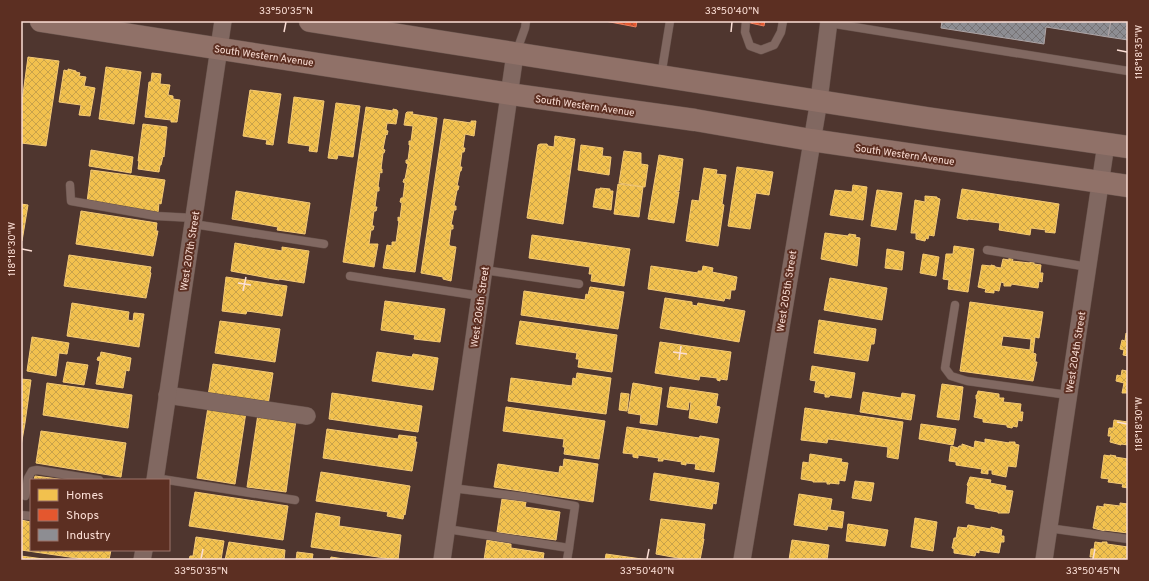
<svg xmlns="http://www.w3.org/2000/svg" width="1149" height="581" font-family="Overpass,sans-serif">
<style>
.homes{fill:url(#homes-cross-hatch);stroke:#f5ca76;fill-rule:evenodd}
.shops{fill:url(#shops-cross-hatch);stroke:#eb8060}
.industry{fill:url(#industry-cross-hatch);stroke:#aea5a6}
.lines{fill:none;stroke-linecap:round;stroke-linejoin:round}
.service-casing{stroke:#68534c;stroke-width:9}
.minor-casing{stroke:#68534c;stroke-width:18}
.primary-casing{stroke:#68534c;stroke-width:23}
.service{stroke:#816861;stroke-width:8}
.minor{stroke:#816861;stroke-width:17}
.primary{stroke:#907168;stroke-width:22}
.ticks{fill:none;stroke:#fbded5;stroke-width:1.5}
.labels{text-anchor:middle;stroke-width:4;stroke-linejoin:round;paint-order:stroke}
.street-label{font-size:10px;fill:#fbded5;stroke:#5c2f22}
.neatline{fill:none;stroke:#fbded5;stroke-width:1.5}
.ticks-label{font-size:10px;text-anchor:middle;fill:#fbded5}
</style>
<defs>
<pattern id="homes-cross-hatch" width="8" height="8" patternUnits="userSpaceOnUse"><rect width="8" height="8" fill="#f2c14e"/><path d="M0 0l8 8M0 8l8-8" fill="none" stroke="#c8a24a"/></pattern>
<pattern id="shops-cross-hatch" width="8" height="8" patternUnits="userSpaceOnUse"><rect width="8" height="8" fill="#e4572e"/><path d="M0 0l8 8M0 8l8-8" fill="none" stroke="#b65133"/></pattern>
<pattern id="industry-cross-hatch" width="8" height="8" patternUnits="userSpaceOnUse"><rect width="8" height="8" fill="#8d8d92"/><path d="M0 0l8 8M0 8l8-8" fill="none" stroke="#767375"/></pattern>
</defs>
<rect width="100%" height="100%" fill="#4f362f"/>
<!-- homes -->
<g class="homes">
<path d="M28 57 59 61 46 146 21 143V109Z"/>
<path d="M106 67 141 72 134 124 99 119Z"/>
<path d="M68 69 76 71V72L80 73 79 76 86 77 84 86 95 88 90 116 79 115 81 105 59 102 64 70 68 71Z"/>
<path d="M152 73 161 74 160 84 170 85 168 95 173 96V99L180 100 177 122H171V120L145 117 149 82H151Z"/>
<path d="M250 90 281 94 273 145 266 144 267 140 243 136Z"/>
<path d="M294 97 324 101 317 152 309 151 310 146 288 143Z"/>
<path d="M336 103 360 106 353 157 338 155 337 159 328 158Z"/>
<path d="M366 107 393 111V109L397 110 398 112 396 124 387 123 386 130 388 131 387 135 386 134 383 149 385 150 384 153H383L381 169H382V173L380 172 378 187H379V191H377L375 207H377L376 211H374L372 226H374L373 230H371L369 244H378L374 267 343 262Z"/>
<path d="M407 112H413L412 114 437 118 415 272 383 268 387 245 392 246V242H396L399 221H398V217L400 218 402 203 400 202 401 198H403L405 183 403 182 404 179H405L408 164 406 163V160H408L410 145H409V141H411L413 126 404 125 406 113Z"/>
<path d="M444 119 471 123V121H476L474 136 465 134 463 148H465L464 152H462L460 167H462L461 171H460L457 186H459L458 190H457L454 206H456V210H454L451 225H453V229H451L449 244 450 246 456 247 451 281 443 279V277L421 273Z"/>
<path d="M143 124 167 127 164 157 163 156 161 165H160L159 172 138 169 139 161H138Z"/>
<path d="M555 136 575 139 563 224 527 218 538 145 540 144H547L548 146 554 147Z"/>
<path d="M581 145 603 148 602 156 611 157 609 175 578 170Z"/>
<path d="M91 150 133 157 131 173 89 166Z"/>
<path d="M624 151 641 153V164L648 165 645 187 619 183Z"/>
<path d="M659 155 683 159 679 191H676V192H679L674 223 648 219Z"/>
<path d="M737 167 773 172 769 195 756 193 750 229 728 226Z"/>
<path d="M704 168 717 170 716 174 726 175 722 204 724 205 718 246 686 241 692 200 699 201Z"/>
<path d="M91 170 165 180 161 204 159 203 158 213 135 210V208L87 202Z"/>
<path d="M618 184 643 187 639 217 614 214Z"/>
<path d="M853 185 867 187 863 220 830 215 835 190 852 192Z"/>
<path d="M600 188 610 189V191H613L611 210 593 207 596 189H600Z"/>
<path d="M962 189 1059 204 1055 233 1045 232 1046 230 1031 228 1030 235 999 230 1000 223 968 219V220L957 218Z"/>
<path d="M877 190 902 193 896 230 871 226Z"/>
<path d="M236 191 310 203 305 234 277 230 278 227 232 219Z"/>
<path d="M925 196 937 197V198L940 199 934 236 929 235 928 239 926 238 925 241 916 239V233H911L915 200 925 202Z"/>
<path d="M21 204 28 205 22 241 21 240Z"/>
<path d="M81 211 157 223 156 231H158L153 256 76 244Z"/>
<path d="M825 233 848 236 849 234 856 235 855 237 860 238 857 266 821 259Z"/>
<path d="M532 235 630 249 624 286 591 281 592 274H589L590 267 529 258Z"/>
<path d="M235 243 282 251V247L309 251 304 283 279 279V280L231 271Z"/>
<path d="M954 246 974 249 968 292 948 289 949 280 943 279 946 254H953Z"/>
<path d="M887 249 904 252 902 270 885 268Z"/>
<path d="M923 254 939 257 936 276 920 273Z"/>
<path d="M69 255 151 267 150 272 151 273 146 298 64 286Z"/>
<path d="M1009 258 1013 259 1012 261 1030 263V262H1034V264L1041 265 1040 273H1043L1042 282 1039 281 1038 288 1011 284V286H1004V283L1001 282 999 291 994 290V293L985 292 986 289 978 287 982 265 991 266V265L995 266V267L1001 268 1003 259 1009 260Z"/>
<path d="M651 266 698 273V271H702L703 266 713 268 712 272 737 277 735 290H731L730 299 725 298 724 301 648 289Z"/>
<path d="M226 277 287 286 282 316 247 311 246 314 222 311Z"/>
<path d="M830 278 887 288 882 320 824 310Z"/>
<path d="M590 287 624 292 618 329 521 315 524 291 585 300 586 294 588 295Z"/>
<path d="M665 298 692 302V305L697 306 698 303 745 311 739 342 660 328Z"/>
<path d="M385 301 445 309 440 342 414 339 415 335 381 330Z"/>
<path d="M970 302 1043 312 1039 338 1035 337 1033 353 1036 354 1035 362H1037L1033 381 960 371ZM1003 336 1031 339 1030 350 1001 346Z"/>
<path d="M72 303 129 312 128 320 133 321 134 313 144 314 139 347 67 336Z"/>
<path d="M819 320 876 329 874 344H871L868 361 814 353Z"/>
<path d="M220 321 280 329 275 362 215 353Z"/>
<path d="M520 321 617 335 612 372 578 367 579 359H576L577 353 516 344Z"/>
<path d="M1126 333 1128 334V356L1123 355 1124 350 1120 349 1122 340 1125 341Z"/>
<path d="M32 337 69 343 67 354 59 353 56 376 27 371Z"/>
<path d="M660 342 731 352 727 380 720 379V381L717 380V378L700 376 699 380 655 373Z"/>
<path d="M101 352 131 358 129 371 126 370 123 388 96 384 100 361 97 360 98 357H100Z"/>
<path d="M377 352 412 357 413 354 438 358 433 390 372 381Z"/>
<path d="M67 362 88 365 84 385 63 382Z"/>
<path d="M213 364 273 373 268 405 208 396Z"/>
<path d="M812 366 855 373 851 398 830 395 829 397H825V394L814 392 816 381 810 380Z"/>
<path d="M1128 369V393H1122L1124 383 1116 381 1117 375 1121 376 1122 370 1127 371Z"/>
<path d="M577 373 611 378 606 414 508 401 511 378 572 386 573 378 576 379Z"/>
<path d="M21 379 31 380 25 423 21 422Z"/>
<path d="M47 383 132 395 128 428 43 415Z"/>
<path d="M633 383 662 388 657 425 640 423 641 415 628 413Z"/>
<path d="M942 384 963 387 959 420 937 417Z"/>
<path d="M670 387 718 394 716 406 720 407 717 423 689 418 691 402H689L688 410 667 407Z"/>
<path d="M978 391 999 394V398H1004L1003 402 1021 404 1020 412H1023L1022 421 1018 420 1017 427 1013 426 1012 428 1007 427V425L983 422V419L974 417 977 399H976V395H977Z"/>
<path d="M863 392 901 398 902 393 915 395 911 420 860 412Z"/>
<path d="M332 393 422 406 418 432 329 419Z"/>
<path d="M621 393 629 394 627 411 619 410Z"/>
<path d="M208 407 246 412 235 484 197 478Z"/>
<path d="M506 407 605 421 599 459 564 454 565 447H563L564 439 503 431Z"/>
<path d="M805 408 903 422 898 459 887 457 888 447 828 439 827 443 801 440Z"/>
<path d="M258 414 296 420 286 492 247 487Z"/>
<path d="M1114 420 1128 422V445L1121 444V445L1110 442 1111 436H1108L1109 428H1113Z"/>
<path d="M21 422 25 423 21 446Z"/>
<path d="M921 424 956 429 953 445 919 439Z"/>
<path d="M627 427 699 438 700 436 719 439 714 472 695 469 696 464 686 463V465L681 464 682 462 663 459V461H658L659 458 638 455V458L633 457V454L623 453Z"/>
<path d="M327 429 398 439 399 435 416 437 415 442H417L412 471 323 458Z"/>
<path d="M41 431 126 443 121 477 36 463Z"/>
<path d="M985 439 1009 443V442H1015V444L1019 445 1016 467 1008 466 1006 477 992 474V470H988V474L981 473 982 469 956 465V462L949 461 951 446 958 448 959 446H962V444L974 448 975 441 985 443Z"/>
<path d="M810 454 842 459 841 462 848 463 845 481 839 480V484L830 483V484H827V482H813V481L801 479 803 462 809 463Z"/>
<path d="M1104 455 1110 456V455L1116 456 1115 457 1128 459V488L1122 487 1123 484 1108 482 1109 479 1101 478Z"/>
<path d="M564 459 598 464 593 502 494 487 498 464 559 473 560 466 563 467Z"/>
<path d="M321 472 410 486 405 515 404 514 403 519 387 516 388 512 316 501Z"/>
<path d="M654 473 719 483 716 504 713 503 712 509 650 500Z"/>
<path d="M35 476 66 480H34Z"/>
<path d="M970 477 991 480 990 483 1006 486 1005 490 1013 491 1009 513H998V512L975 508V505L966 503 968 486 967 485Z"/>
<path d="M855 481 874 483 871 501 852 498Z"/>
<path d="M195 492 288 506 283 540 189 526Z"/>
<path d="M799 494 832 499 830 510 844 512 842 528 828 526 827 530 794 525Z"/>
<path d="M502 499 526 502 525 507 560 512 556 540 497 532Z"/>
<path d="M1120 503 1128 504V533L1104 530V531L1093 528 1097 506 1104 507V504L1120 506Z"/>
<path d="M316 513 340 517 339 526 401 535 398 560 311 547Z"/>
<path d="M915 518 937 522 933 551 911 547Z"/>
<path d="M661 519 705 524 703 539H704L700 560H689L656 554Z"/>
<path d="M21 520 31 522V550H111L109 560H90L21 550Z"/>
<path d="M848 524 888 530 885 546 846 541Z"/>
<path d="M968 525 991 529V527L1002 530 1001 536H1004V542H1001L999 553 979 550V553L976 552 975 556 954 553V549L952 548 954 538H956L958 527 967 528Z"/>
<path d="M196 537 224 541 221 560H189L190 556H193Z"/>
<path d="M487 540 511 544V548L544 553 543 560H484Z"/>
<path d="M792 540 829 545 827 560H789Z"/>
<path d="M229 542 285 550 284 560H225Z"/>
<path d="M1095 542 1102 543V542H1107V544L1128 547V560H1093V557H1090L1091 549H1094Z"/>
<path d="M297 552 313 554 312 560H296Z"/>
<path d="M606 554 649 560H605Z"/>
<path d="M21 556 51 560H21Z"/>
<path d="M331 557 350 560H330Z"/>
</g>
<!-- shops -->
<g class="shops">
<path d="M605 21H637L636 27Z"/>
<path d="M741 21H765L764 26Z"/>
</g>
<!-- industry -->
<g class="industry">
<path d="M942 21H1111L1108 37 1046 27 1044 44 941 28Z"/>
<path d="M1111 21H1128V40L1108 37Z"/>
</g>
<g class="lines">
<defs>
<g id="service">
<path d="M746 21 745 32 750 46 761 50 774 45 781 32 783 21"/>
<path d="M829 23 1128 71"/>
<path d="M516 53 525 28 526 21"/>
<path d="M661 76 670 21"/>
<path d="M70 185 71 201 156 216 194 218"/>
<path d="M193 224 324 244"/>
<path d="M987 250 1088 267"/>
<path d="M484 270 579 284"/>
<path d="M350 276 480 296"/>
<path d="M955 305 945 368 951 376 967 381 1068 395"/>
<path d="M155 478 295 500"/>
<path d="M452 488 524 497 575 506 569 548"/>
<path d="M25 496 28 478 32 471 37 470 99 480"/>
<path d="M21 515 31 516"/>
<path d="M1048 528 1128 539"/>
<path d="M447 529 569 548 567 560"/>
</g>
<g id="minor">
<path d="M167 395 307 416"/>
<path d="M155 480 223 21"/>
<path d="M142 560 144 550"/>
<path d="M442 560 515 54"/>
<path d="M742 560 819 100 829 21"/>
<path d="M1044 560 1106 144"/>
</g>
<g id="primary">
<path d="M41 21 510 94 695 120 811 140 1128 186"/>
<path d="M310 21 927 118 1128 147"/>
</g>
</defs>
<!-- service casing -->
<use href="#service" class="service-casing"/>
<!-- minor casing -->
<use href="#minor" class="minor-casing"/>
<!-- primary casing -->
<use href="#primary" class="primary-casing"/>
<!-- service -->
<use href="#service" class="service"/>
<!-- minor -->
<use href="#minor" class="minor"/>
<!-- primary -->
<use href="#primary" class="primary"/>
</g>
<!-- ticks -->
<path class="ticks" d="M284 32 286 22M731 32 732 22M1117 50 1127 52M22 249 32 251M238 283 251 285M243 291 246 277M673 352 687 354M679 360 681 346M1117 422 1127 424M201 559 203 549M647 559 649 549M1093 559 1095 549"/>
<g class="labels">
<!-- street labels -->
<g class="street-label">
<text transform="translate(264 55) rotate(8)" y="4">South Western Avenue</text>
<text transform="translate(585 105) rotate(8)" y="4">South Western Avenue</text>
<text transform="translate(905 154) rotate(8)" y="4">South Western Avenue</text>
<text transform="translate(189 251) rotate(-81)" y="4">West 207th Street</text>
<text transform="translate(786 291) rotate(-81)" y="4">West 205th Street</text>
<text transform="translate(479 307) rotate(-82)" y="4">West 206th Street</text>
<text transform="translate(1075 352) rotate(-81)" y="4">West 204th Street</text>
</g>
</g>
<!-- border -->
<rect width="1149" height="581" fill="none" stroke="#5c2f22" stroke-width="44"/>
<!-- legend -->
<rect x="30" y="479" width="140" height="72" fill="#5c2f22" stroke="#9c756a"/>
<rect x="38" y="489" width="20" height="12" fill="#f2c14e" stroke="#9c756a"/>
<text x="66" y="499" font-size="12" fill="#fbded5">Homes</text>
<rect x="38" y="509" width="20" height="12" fill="#e4572e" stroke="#9c756a"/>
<text x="66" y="519" font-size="12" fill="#fbded5">Shops</text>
<rect x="38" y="529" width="20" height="12" fill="#8d8d92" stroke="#9c756a"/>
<text x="66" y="539" font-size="12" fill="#fbded5">Industry</text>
<rect x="22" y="22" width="1105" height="537" class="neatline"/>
<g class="ticks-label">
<text x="286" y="14">33°50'35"N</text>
<text x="732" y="14">33°50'40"N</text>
<text transform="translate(1138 52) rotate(-90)" y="4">118°18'35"W</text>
<text transform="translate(11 249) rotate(-90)" y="4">118°18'30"W</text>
<text transform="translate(1138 424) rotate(-90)" y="4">118°18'30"W</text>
<text x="201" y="574">33°50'35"N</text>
<text x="647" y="574">33°50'40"N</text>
<text x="1093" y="574">33°50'45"N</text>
</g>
</svg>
